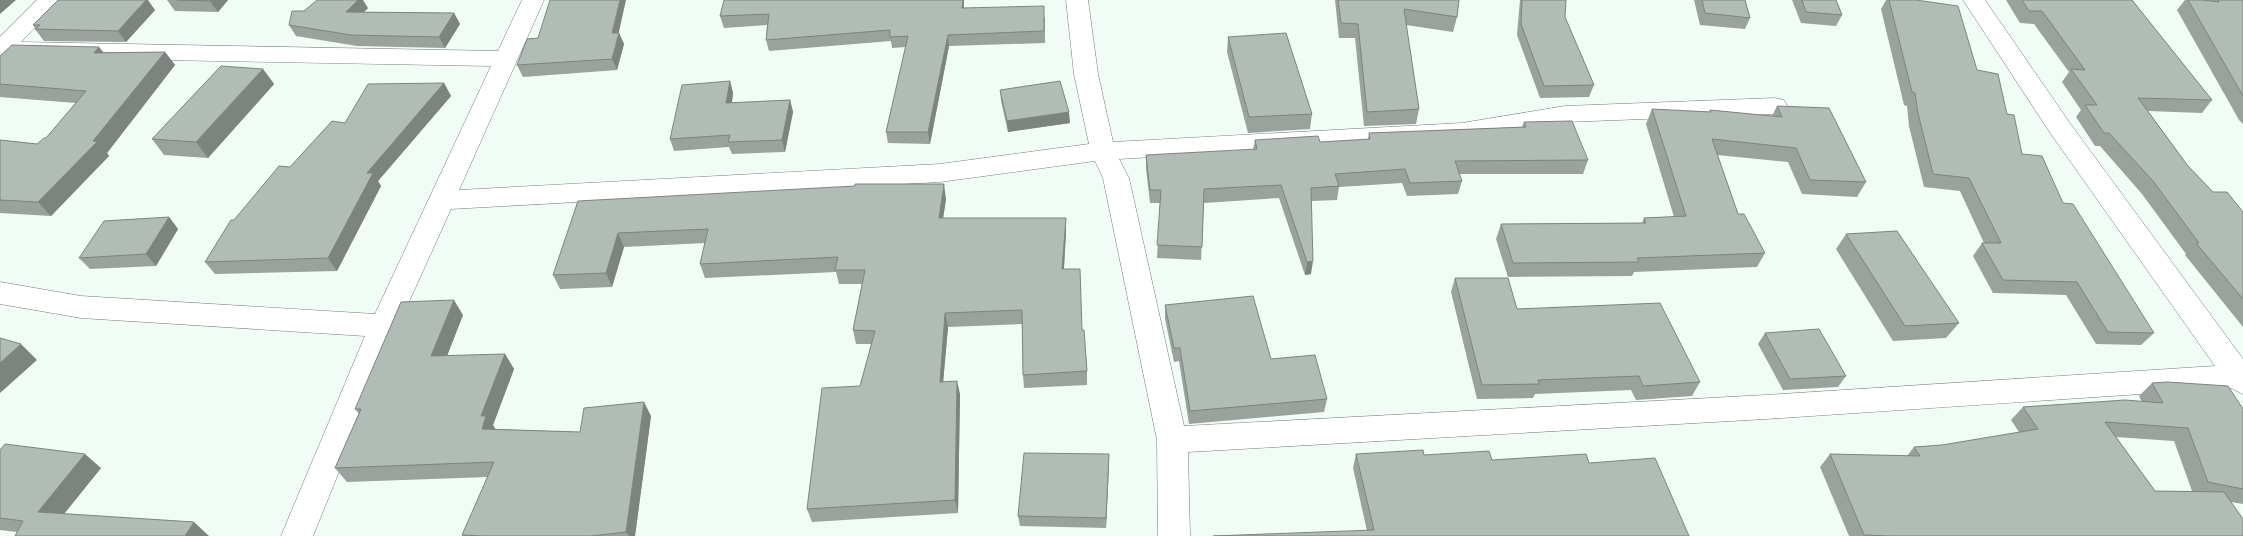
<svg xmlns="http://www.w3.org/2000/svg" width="2243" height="536" font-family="'Alegreya Sans',sans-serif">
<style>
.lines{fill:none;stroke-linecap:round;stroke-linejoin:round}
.minor-casing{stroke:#727b76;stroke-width:1}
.minor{fill:#fff;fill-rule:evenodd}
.wall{fill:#99a29d;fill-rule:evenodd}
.shaded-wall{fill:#7d847f}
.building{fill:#b2bcb6;stroke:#7d847f}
</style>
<rect width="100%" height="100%" fill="#f2fcf6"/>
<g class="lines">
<defs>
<path id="minor" d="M37 0H61L21 42 498 51 522 0H544L459 190 940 164 1089 144 1074 74 1066 0H1088L1098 74 1113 142 1462 123 1565 106 1775 98 1784 100 1787 106 1784 112 1775 114 1565 122 1462 139 1119 159 1129 178 1184 426 1766 395 2215 366 2051 134 1963 0H1985L2069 122 2243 359V394L2231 388 1766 419 1188 452 1190 536H1158L1157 440 1103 178 1095 161 940 182 451 209 398 326 313 536H281L365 336 81 318 0 304V282L81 296 375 314 491 66 0 57V37Z"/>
</defs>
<!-- minor casing -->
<use href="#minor" class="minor-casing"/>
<!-- minor -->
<use href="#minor" class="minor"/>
</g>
<!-- wall -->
<g class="wall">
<path d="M167 0H228L218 12 175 11Z"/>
<path d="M964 0V8L1045 17V43L949 46 930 144 888 143 886 132 906 47 892 48 891 41 769 51 766 40 767 25 724 28 720 16Z"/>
<path d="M1335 0H1459L1457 17 1453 32 1406 25 1419 109 1416 124 1364 126 1355 38H1339Z"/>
<path d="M1520 0H1566L1565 17 1594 85 1589 97 1540 98 1517 35Z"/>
<path d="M1694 0H1745L1750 18 1745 29 1700 25Z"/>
<path d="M1792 0H1836L1842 15 1836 26 1801 23Z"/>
<path d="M1886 0H1916L1977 70 2007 114 2022 154 2063 203 2154 333 2141 345 2096 344 2066 295 1993 293 1973 256 1982 243H1984L1960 191 1924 187 1909 126 1907 106 1904 105 1881 9Z"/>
<path d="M2006 0H2132L2212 100 2202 113 2148 111 2188 166 2213 192 2243 212V327L2185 255 2186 254 2142 194 2100 146H2095L2076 117 2081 110 2062 82 2069 72 2034 24 2020 23Z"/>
<path d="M2185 0H2243V124L2239 120 2177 10Z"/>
<path d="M368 8 364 12 454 13 460 24 445 48 357 46 296 36 289 25 304 11Z"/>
<path d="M155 10 126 42 44 41 35 29H36L33 25Z"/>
<path d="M619 33 624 44 617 70 523 77 517 65Z"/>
<path d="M1228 37 1312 114 1310 129 1248 133 1227 52Z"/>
<path d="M99 47 103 52H165L175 65 107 153 109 156 51 216 0 213V140L37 144 46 138 76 103 0 97V56Z"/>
<path d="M263 69 274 84 208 158 164 155 152 139Z"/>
<path d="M730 81 733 93 732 103 790 100 793 112 785 152 732 154 729 147 674 151 670 139Z"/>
<path d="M444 83 451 96 378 181 381 186 337 271 215 274 205 262 234 220 290 167 345 123Z"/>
<path d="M1000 90 1070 123 1008 132 1001 101Z"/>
<path d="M1777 106 1866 182 1857 197 1802 194 1788 162 1717 155 1738 214 1765 253 1757 267 1634 272 1632 276 1508 277 1496 239 1501 224 1642 223 1644 218 1674 217 1646 124 1652 109 1709 112 1710 110 1772 116Z"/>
<path d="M1524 122 1588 160 1583 174H1459L1462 181 1458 194 1407 196 1402 183 1339 187 1337 200 1311 201V274L1305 275 1279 198 1204 203 1201 260 1157 258 1160 203H1150L1146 168V155L1253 150 1255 140 1320 142 1368 139 1369 133 1522 127Z"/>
<path d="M946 199 943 218H1066V232L1064 269 1082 330 1087 371V385L1024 388 1023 375 1022 324 948 327 943 382 960 394 958 513 812 522 807 509 860 386 872 344H856L853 330 862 284H839L836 272 705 278 700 264 705 243 624 247 612 287 560 289 553 275 578 201Z"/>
<path d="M169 217 178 229 156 266 90 269 79 258Z"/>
<path d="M1846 234 1959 323 1946 338 1893 341 1836 249Z"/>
<path d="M1455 278 1517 309 1700 382 1692 396 1636 400 1631 390 1535 394 1533 398 1477 399 1451 292Z"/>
<path d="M1165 305 1271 359 1327 399 1324 412 1189 424 1179 361 1174 362 1165 319Z"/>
<path d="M463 315 447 356 505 354 514 369 493 425 495 429 580 432 651 416 635 536H462V535L488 477 347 482 335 468 359 414 355 409Z"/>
<path d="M1765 333 1846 376 1838 387 1783 390 1758 344Z"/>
<path d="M2152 383 2243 409V504L2231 502 2243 536H1849L1820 467 1830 454 1907 456 1914 447 1942 445 2019 432 2011 420 2023 407 2142 402 2139 396ZM2116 437 2174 441 2192 491H2155Z"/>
<path d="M0 450 101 468 64 514 209 536 17 532 0 530Z"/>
<path d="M1109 454 1106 528 1020 526 1018 516Z"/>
<path d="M1356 454 1424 455 1492 460 1589 463 1689 536 1367 531 1353 468Z"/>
</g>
<!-- shaded-wall -->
<g class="shaded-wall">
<path d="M0 0H16L0 14Z"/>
<path d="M146 0H148L155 10 126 42 118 31Z"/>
<path d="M211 0H228L218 12 210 1Z"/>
<path d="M358 0H363L368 8 352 23 346 12Z"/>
<path d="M620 0H626L616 45 612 33Z"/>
<path d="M963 0H964L963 19 962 8Z"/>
<path d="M454 13 460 24 445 48 439 37Z"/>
<path d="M619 33 624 44 617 70 612 59Z"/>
<path d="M948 35 949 46 930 144 928 132Z"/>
<path d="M99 47 110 61 94 53Z"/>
<path d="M165 52 175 65 107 153 109 156 51 216 38 202 93 141Z"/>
<path d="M263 69 274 84 208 158 196 142Z"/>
<path d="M730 81 733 93 730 114 726 103Z"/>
<path d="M444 83 451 96 378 181 381 186 337 271 328 258 367 173Z"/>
<path d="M790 100 793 112 785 152 782 140Z"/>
<path d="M1069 112 1070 123 1008 132 1007 121Z"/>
<path d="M944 184 946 199 941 232 939 218Z"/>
<path d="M169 217 178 229 156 266 146 254Z"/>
<path d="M1066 218V232L1063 283 1062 269Z"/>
<path d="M618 233 624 247 612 287 606 273Z"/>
<path d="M1313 261 1311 274 1305 275 1307 262Z"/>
<path d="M454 300 463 315 441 371 431 356Z"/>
<path d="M945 313 948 327 942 395 940 382Z"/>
<path d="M21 344 37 360 0 393V363Z"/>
<path d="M505 354 514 369 493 425 496 430 482 429 481 416Z"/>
<path d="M957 381 960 394 958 513 955 500Z"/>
<path d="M644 402 651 416 635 536H629L626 532Z"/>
<path d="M85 454 101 468 55 525 38 512Z"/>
<path d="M1109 454V465L1106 528V518Z"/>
<path d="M194 522 209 536H185Z"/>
</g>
<!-- building -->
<g class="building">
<path d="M58 0H146L118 31 35 29 40 25H33Z"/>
<path d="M177 0H211L210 1Z"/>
<path d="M317 0H358L346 12 454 13 439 37 351 35 289 25 292 11H304Z"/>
<path d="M550 0H620L612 33H619L612 59 517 65 527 39 538 38Z"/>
<path d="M724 0H963L962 8 1044 6V31L948 35 928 132H886L908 36 890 37V30L766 40 769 14 720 16Z"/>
<path d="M1338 0H1459L1457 17 1404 9 1419 109 1367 112 1358 24 1341 23Z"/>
<path d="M1522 0H1566L1565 17 1594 85 1544 86 1521 24Z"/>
<path d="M1702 0H1745L1750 18 1705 13Z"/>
<path d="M1802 0H1836L1842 15 1806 12Z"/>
<path d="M1889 0H1916L1958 6 1977 70 1998 74 2007 114 2014 115 2022 154 2042 156 2063 203 2073 204 2154 333 2108 332 2077 282 2003 280 1982 243H2001L1969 178 1933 174 1918 113 1915 93 1912 92Z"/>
<path d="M2022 0H2132L2212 100 2138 98 2188 166 2213 192H2227L2243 212V299L2196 243H2199L2153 181 2109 133H2104L2085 105H2097L2071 69 2085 70 2042 11H2029Z"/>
<path d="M2188 0H2203L2219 2 2218 0H2243V96Z"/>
<path d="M1286 33 1312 114 1249 117 1228 37Z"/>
<path d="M12 45 99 47 94 53 165 52 93 141 97 142 38 202 0 200V140L37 144 44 138H46L86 91 0 84V56Z"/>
<path d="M221 66 263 69 196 142 152 139Z"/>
<path d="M730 81 726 103 790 100 782 140 728 142 730 135 670 139 682 85Z"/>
<path d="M1060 81 1069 112 1007 121 1000 90Z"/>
<path d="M444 83 367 173H373L328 258 205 262 231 220H234L279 166 290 167 332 121 345 123 368 84Z"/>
<path d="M1777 106 1829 108 1866 182 1810 180 1796 148 1712 139 1738 214H1744L1765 253 1637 258 1639 262 1513 263 1501 224 1646 223 1644 218 1686 216 1652 109 1711 112 1710 110 1782 117Z"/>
<path d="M1572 121 1588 160 1455 161 1462 181 1410 183 1405 169 1335 174 1339 186 1311 188 1313 261 1307 262 1281 185 1204 189 1202 247 1157 245 1161 190H1150L1146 155 1257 149 1255 140 1318 136 1320 142 1370 139 1369 133 1526 127 1524 122Z"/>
<path d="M855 184H944L939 218H1066L1062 269H1080L1082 330H1084L1087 371 1023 375 1022 310 945 313 940 382 957 381 955 500 807 509 822 388 860 386 875 331 853 330 865 270H835L838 257 700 264 708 229 618 233 606 273 553 275 578 201 855 186Z"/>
<path d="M169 217 146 254 79 258 104 221Z"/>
<path d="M1897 231 1959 323 1905 326 1846 234Z"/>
<path d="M1455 278H1508L1517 309 1660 303 1700 382 1643 386 1639 376 1538 380 1539 384 1482 385Z"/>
<path d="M1253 296 1271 359 1315 355 1327 399 1190 411 1180 348H1174L1165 305Z"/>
<path d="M454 300 431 356 505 354 481 416H486L482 429 580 432 584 408 644 402 626 532 591 536H484L462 535 494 462 335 468 361 409H355L401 302Z"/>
<path d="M1819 329 1846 376 1790 379 1765 333Z"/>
<path d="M0 338 21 344 0 363Z"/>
<path d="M2168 382 2228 386 2243 409V489L2208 482 2188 428 2105 422 2155 491 2224 492 2243 519V536H1890L1864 535 1830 454 1920 456 1914 447 1942 445 2038 429 2023 407 2125 400 2163 403 2152 383Z"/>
<path d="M5 444 85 454 38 512 194 522 185 536H15L23 521 0 518V450Z"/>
<path d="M1423 450 1424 455 1489 451 1492 460 1586 454 1589 463 1655 458 1689 536H1213L1374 530 1356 454Z"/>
<path d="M1024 453 1109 454 1106 518 1018 516Z"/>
</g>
</svg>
